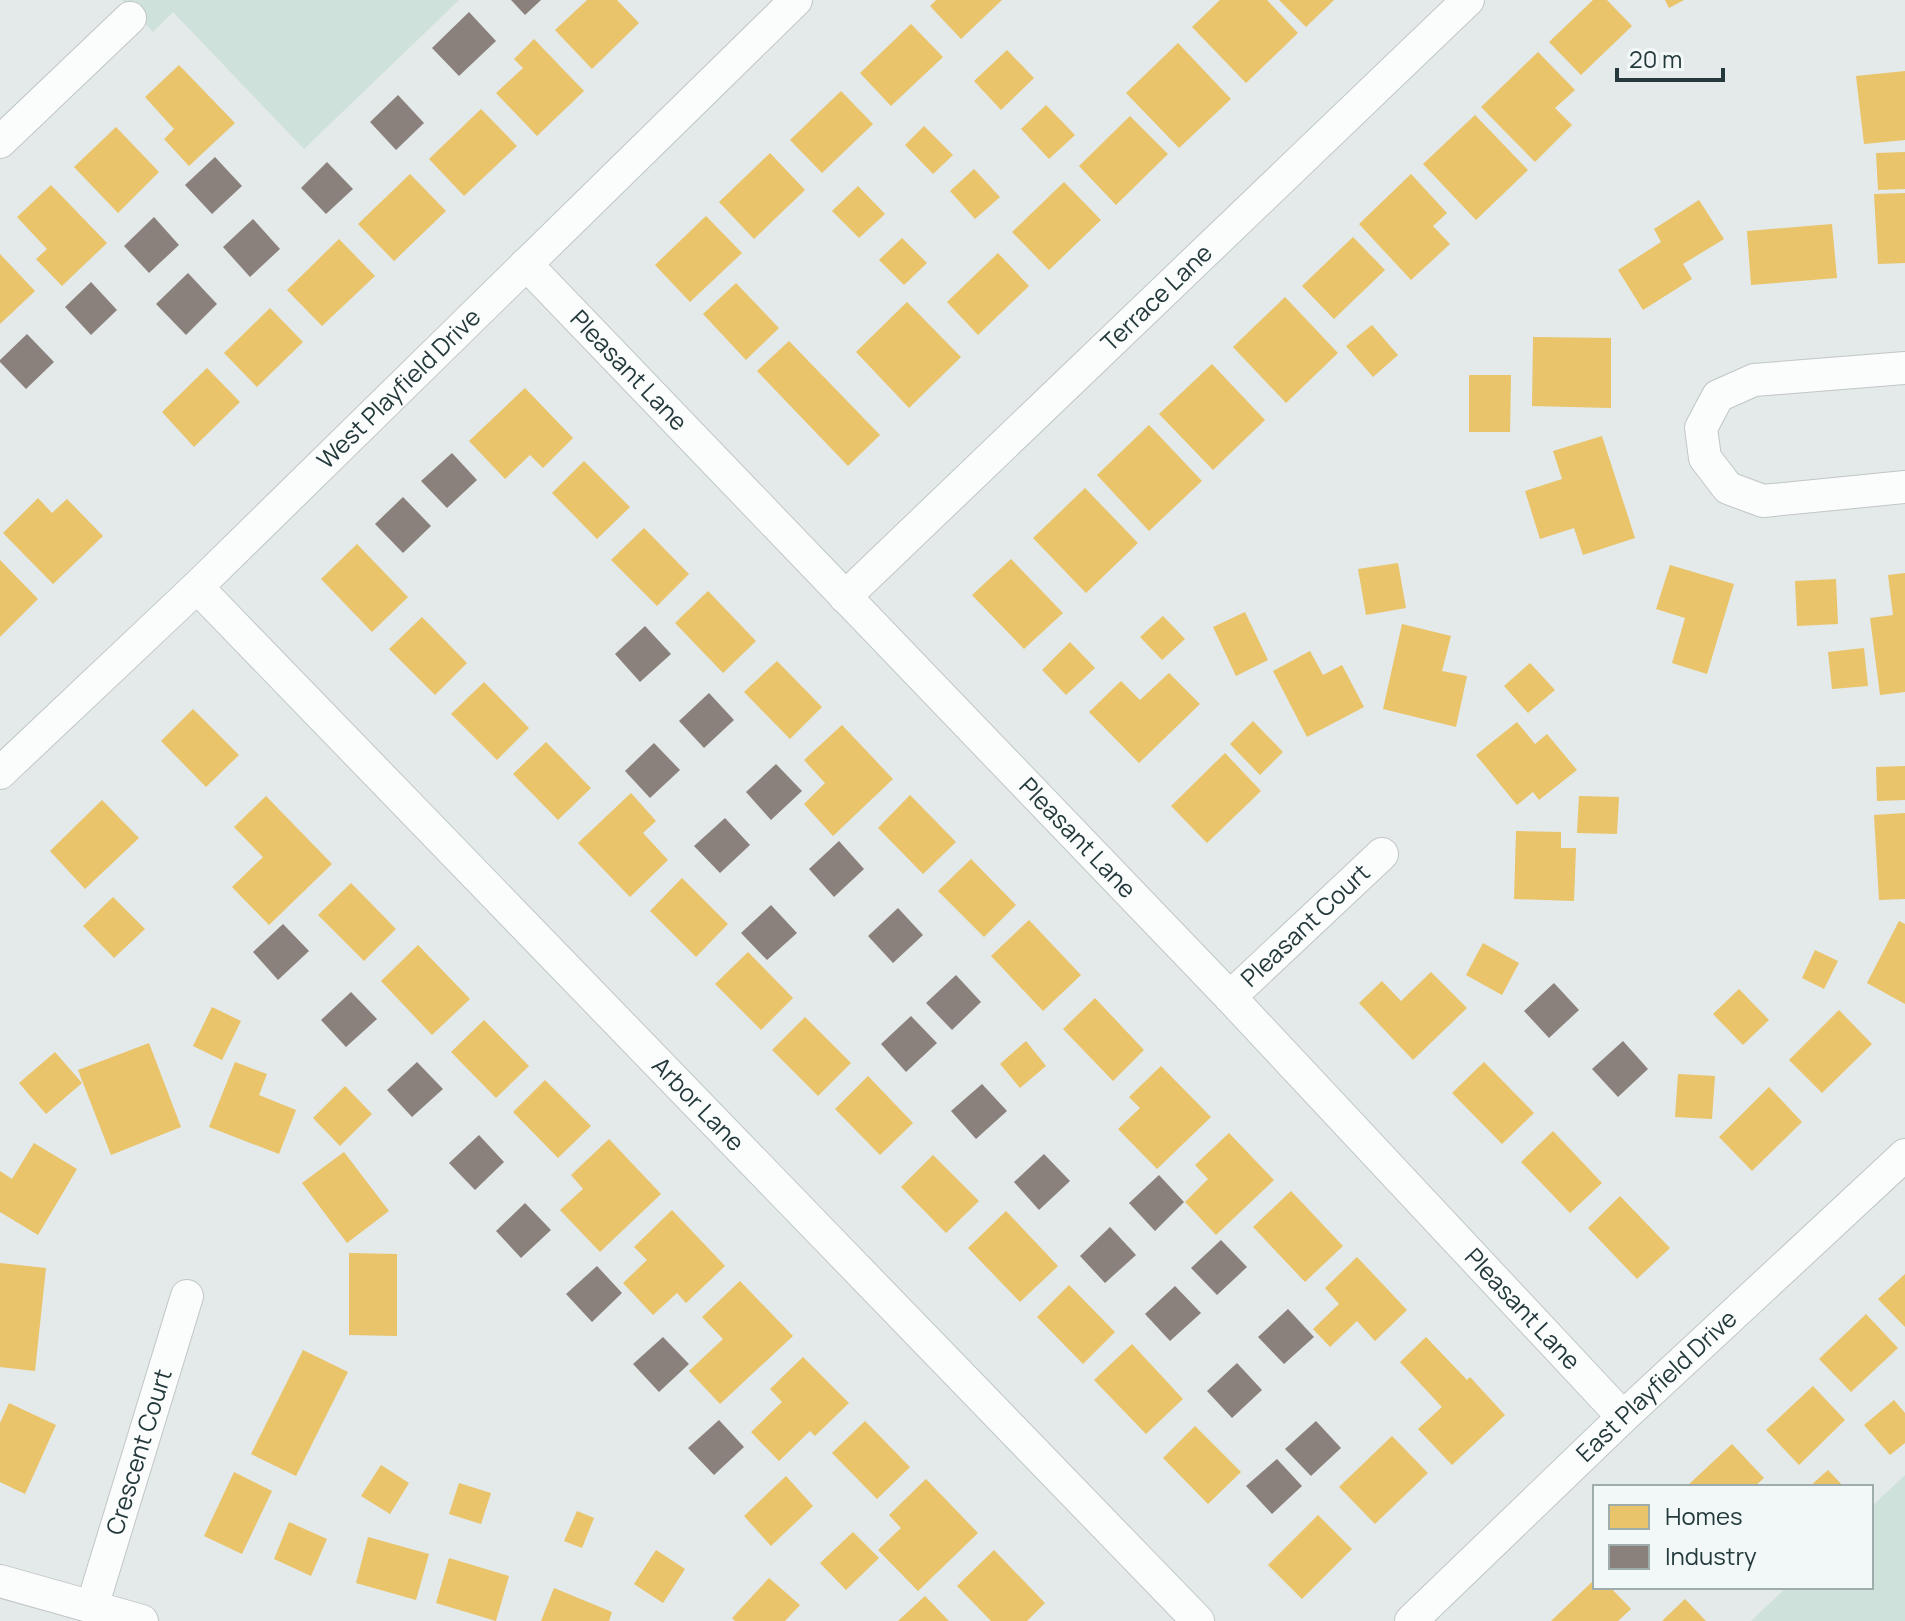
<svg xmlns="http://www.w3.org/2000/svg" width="1905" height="1621" font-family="Manrope,sans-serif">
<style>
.green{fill:#cee1db}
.homes{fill:#e9c46a}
.industry{fill:#8a817c}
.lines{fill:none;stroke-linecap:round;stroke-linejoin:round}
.street-casing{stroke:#c1c6c6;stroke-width:34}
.street{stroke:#fbfcfc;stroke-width:32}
.labels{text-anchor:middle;stroke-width:8;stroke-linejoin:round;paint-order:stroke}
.street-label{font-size:24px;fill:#23393b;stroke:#f2f8f7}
</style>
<rect width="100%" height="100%" fill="#e4e9e9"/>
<!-- green -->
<g class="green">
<path d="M122 0H459L304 149 173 12 153 32Z"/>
<path d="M1905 1475V1621H1751L1787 1587H1871V1507Z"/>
</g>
<!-- homes -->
<g class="homes">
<path d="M587 0H617L639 23 592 69 555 30Z"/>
<path d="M936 0H1002L961 39 930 6Z"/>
<path d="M1220 0H1267L1298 33 1246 83 1192 27Z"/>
<path d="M1279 0H1334L1306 27Z"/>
<path d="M1593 0H1607L1632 26 1581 75 1549 42Z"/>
<path d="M1665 0H1684L1669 8Z"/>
<path d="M911 24 943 57 891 106 860 73Z"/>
<path d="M534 39 584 91 537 136 496 93 523 68 514 59Z"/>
<path d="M1178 43 1231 99 1179 148 1126 93Z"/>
<path d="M1007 50 1034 78 1001 110 974 81Z"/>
<path d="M1538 52 1575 90 1555 108 1572 125 1535 162 1481 107Z"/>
<path d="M179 65 235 123 189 166 164 139 174 129 145 97Z"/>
<path d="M1905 71V140L1864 144 1856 76Z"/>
<path d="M841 91 873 124 822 173 790 140Z"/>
<path d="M1046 105 1075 135 1049 159 1021 129Z"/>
<path d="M481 109 517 146 464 196 429 159Z"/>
<path d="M1475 115 1528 170 1476 220 1423 164Z"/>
<path d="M1130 116 1168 154 1116 205 1079 166Z"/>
<path d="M924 126 953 155 933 174 905 145Z"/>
<path d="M116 127 159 172 118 213 74 167Z"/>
<path d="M1905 152V189L1878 190 1876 153Z"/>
<path d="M770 153 805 190 754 239 719 202Z"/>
<path d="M974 169 1000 197 975 219 950 191Z"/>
<path d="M410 174 446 211 394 261 358 224Z"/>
<path d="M1411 174 1447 213 1433 226 1450 244 1411 280 1359 224Z"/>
<path d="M1064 182 1101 220 1049 270 1012 232Z"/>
<path d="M51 185 107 243 62 286 36 259 47 249 17 217Z"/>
<path d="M858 186 885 214 859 238 832 211Z"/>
<path d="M1905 193V263L1878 264 1874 194Z"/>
<path d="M1699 200 1724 239 1683 264 1692 279 1643 310 1618 270 1661 242 1654 229Z"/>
<path d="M706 216 742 253 690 302 655 265Z"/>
<path d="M1832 224 1837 278 1751 285 1747 231Z"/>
<path d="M1353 237 1385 270 1334 319 1302 286Z"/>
<path d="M902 238 927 263 904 285 879 260Z"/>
<path d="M339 239 375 276 322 326 287 290Z"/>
<path d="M998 253 1029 286 978 335 947 302Z"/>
<path d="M0 254 35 291 0 324Z"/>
<path d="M736 283 779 328 746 360 703 314Z"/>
<path d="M1285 297 1338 353 1286 403 1233 347Z"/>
<path d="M907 302 961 357 909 408 856 352Z"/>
<path d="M270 308 303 342 257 387 224 353Z"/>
<path d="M1372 325 1398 355 1373 377 1346 346Z"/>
<path d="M1533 337 1611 338V408L1532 406Z"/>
<path d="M789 341 880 435 848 466 757 371Z"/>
<path d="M1212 364 1265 420 1213 470 1159 414Z"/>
<path d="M207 368 240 402 194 447 162 412Z"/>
<path d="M1469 375H1511L1510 432H1469Z"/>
<path d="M525 388 573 438 543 468 530 455 505 479 469 441Z"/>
<path d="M1149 425 1202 481 1149 531 1097 475Z"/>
<path d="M1602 436 1635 538 1583 555 1574 528 1540 539 1525 491 1562 479 1553 451Z"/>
<path d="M584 461 630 507 597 539 552 493Z"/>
<path d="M1085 488 1138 543 1086 593 1033 538Z"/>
<path d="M38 498 52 513 67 499 103 536 53 584 3 533Z"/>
<path d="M644 528 689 574 657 606 611 560Z"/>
<path d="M357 544 408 597 372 632 321 579Z"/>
<path d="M1011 559 1063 613 1024 649 972 595Z"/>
<path d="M0 560 38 599 0 637Z"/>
<path d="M1398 563 1406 608 1366 615 1358 569Z"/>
<path d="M1670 565 1734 584 1707 674 1672 663 1685 618 1656 609Z"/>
<path d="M1905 573V692L1880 695 1870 618 1893 615 1888 575Z"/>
<path d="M1836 579 1838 624 1797 626 1795 581Z"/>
<path d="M708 591 756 641 723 673 675 623Z"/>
<path d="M1245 612 1268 660 1236 676 1213 627Z"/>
<path d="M1163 616 1185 639 1162 660 1140 637Z"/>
<path d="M422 617 467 663 435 695 389 649Z"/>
<path d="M1402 624 1451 636 1442 671 1467 676 1456 727 1383 709Z"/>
<path d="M1070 642 1095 668 1066 695 1042 670Z"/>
<path d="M1864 648 1868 686 1832 689 1828 652Z"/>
<path d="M1310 651 1323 675 1342 665 1364 707 1307 737 1273 671Z"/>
<path d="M777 661 822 707 790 739 744 692Z"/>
<path d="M1530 663 1555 690 1528 713 1504 686Z"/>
<path d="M1169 673 1200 704 1139 763 1089 712 1121 681 1140 700Z"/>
<path d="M484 682 529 728 497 760 451 714Z"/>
<path d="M193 709 239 755 206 787 161 741Z"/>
<path d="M1253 721 1283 752 1260 775 1230 744Z"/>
<path d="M1517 722 1535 744 1547 734 1577 770 1539 800 1533 792 1517 805 1476 755Z"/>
<path d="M842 725 893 779 833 836 804 804 825 783 804 760Z"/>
<path d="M546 742 591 788 558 820 513 774Z"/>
<path d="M1225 753 1261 791 1207 843 1171 806Z"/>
<path d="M1905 766V800L1877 801 1876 767Z"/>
<path d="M631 793 656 821 643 833 668 860 630 897 578 843Z"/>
<path d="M910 795 956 842 923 874 878 828Z"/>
<path d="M266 796 332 864 269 925 232 887 263 857 234 827Z"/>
<path d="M1579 796 1619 797 1617 834 1577 833Z"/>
<path d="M102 800 139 838 85 889 50 851Z"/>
<path d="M1905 813V899L1879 900 1874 815Z"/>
<path d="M1516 831 1561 832V848H1576L1574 901 1514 899Z"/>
<path d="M971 859 1016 905 984 937 938 891Z"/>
<path d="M682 878 728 924 696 957 650 911Z"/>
<path d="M351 883 396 929 364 961 318 915Z"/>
<path d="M113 897 145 929 114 958 83 926Z"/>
<path d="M1029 920 1081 975 1043 1011 991 956Z"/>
<path d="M1899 921 1905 924V1004L1867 983Z"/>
<path d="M1483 943 1519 963 1502 995 1466 975Z"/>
<path d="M418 945 470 999 432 1035 381 981Z"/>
<path d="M1815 950 1838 961 1824 989 1802 978Z"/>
<path d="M748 952 793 998 761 1030 715 984Z"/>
<path d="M1431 972 1467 1008 1413 1060 1359 1003 1382 981 1401 1001Z"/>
<path d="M1739 989 1769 1020 1743 1045 1713 1014Z"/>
<path d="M1095 998 1144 1050 1113 1081 1063 1029Z"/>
<path d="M212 1007 241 1021 222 1060 193 1046Z"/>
<path d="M1839 1010 1872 1044 1822 1093 1789 1060Z"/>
<path d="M805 1017 851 1063 818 1096 772 1050Z"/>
<path d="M484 1020 529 1066 496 1098 451 1052Z"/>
<path d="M1026 1041 1046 1066 1020 1088 1000 1064Z"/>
<path d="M149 1043 181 1127 111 1155 78 1070Z"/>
<path d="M55 1052 82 1083 46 1114 19 1083Z"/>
<path d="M235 1062 267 1074 259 1095 296 1110 279 1154 209 1127Z"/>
<path d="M1484 1062 1534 1113 1502 1144 1452 1093Z"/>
<path d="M1161 1066 1211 1117 1157 1169 1118 1129 1140 1108 1129 1097Z"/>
<path d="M1678 1074 1715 1076 1712 1119 1675 1117Z"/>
<path d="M868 1076 913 1123 880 1155 835 1109Z"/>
<path d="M545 1080 591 1126 558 1158 513 1112Z"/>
<path d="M345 1086 372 1114 340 1146 313 1118Z"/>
<path d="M1769 1087 1802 1122 1752 1171 1719 1137Z"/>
<path d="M1553 1131 1602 1183 1570 1213 1521 1162Z"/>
<path d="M1229 1133 1274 1180 1216 1235 1185 1202 1208 1179 1195 1165Z"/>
<path d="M609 1139 661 1194 600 1252 560 1210 583 1189 571 1175Z"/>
<path d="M34 1143 77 1169 38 1235 0 1212V1171L12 1179Z"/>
<path d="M344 1152 389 1211 347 1243 302 1183Z"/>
<path d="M933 1155 979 1201 946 1233 901 1187Z"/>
<path d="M1291 1191 1343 1246 1305 1282 1253 1227Z"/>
<path d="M1620 1196 1670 1248 1637 1279 1588 1228Z"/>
<path d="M672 1210 725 1266 686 1303 677 1293 653 1315 623 1283 647 1260 634 1247Z"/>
<path d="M1006 1211 1058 1266 1020 1302 968 1248Z"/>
<path d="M349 1253 397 1254V1336L349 1335Z"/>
<path d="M1357 1257 1407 1310 1375 1341 1357 1321 1330 1347 1313 1329 1339 1304 1325 1288Z"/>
<path d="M0 1263 46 1268 35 1371 0 1367Z"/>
<path d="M1905 1274V1327L1878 1299Z"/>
<path d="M740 1281 793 1336 720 1404 689 1371 723 1339 702 1317Z"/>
<path d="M1069 1285 1115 1332 1083 1364 1037 1317Z"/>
<path d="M1866 1314 1898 1348 1851 1392 1819 1359Z"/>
<path d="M1426 1337 1467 1380 1470 1377 1505 1415 1452 1465 1418 1429 1442 1407 1400 1362Z"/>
<path d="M1132 1344 1183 1399 1146 1434 1094 1380Z"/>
<path d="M303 1350 348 1372 296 1476 251 1454Z"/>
<path d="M803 1357 849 1403 815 1436 810 1431 779 1461 751 1432 782 1402 770 1389Z"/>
<path d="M1813 1386 1845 1420 1799 1465 1766 1430Z"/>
<path d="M1894 1400 1905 1413V1443L1890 1455 1864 1425Z"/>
<path d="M9 1403 56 1425 25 1494 0 1482V1423Z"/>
<path d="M865 1421 910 1467 877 1499 832 1453Z"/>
<path d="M1195 1426 1241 1472 1208 1504 1163 1458Z"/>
<path d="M1392 1436 1428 1473 1375 1524 1339 1487Z"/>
<path d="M1732 1444 1764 1478 1754 1487H1686Z"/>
<path d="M381 1465 409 1483 390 1514 361 1496Z"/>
<path d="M1828 1470 1844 1487H1809Z"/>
<path d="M234 1472 272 1491 242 1554 204 1536Z"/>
<path d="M786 1476 813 1506 771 1546 744 1516Z"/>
<path d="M926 1479 978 1533 918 1591 878 1550 901 1528 889 1515Z"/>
<path d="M459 1483 491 1493 481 1524 449 1514Z"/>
<path d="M577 1511 594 1518 582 1548 564 1541Z"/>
<path d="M1318 1515 1352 1549 1302 1599 1268 1565Z"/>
<path d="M289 1522 327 1539 311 1576 274 1559Z"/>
<path d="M853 1532 879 1558 846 1590 820 1563Z"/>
<path d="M368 1537 429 1554 416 1600 356 1583Z"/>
<path d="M656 1550 685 1569 663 1603 634 1584Z"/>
<path d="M994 1550 1045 1603 1027 1621H991L957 1586Z"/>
<path d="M449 1558 509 1576 496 1621 436 1603Z"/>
<path d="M769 1578 800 1605 785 1621H735L732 1618Z"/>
<path d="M1595 1579V1587H1610L1631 1609 1618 1621H1551Z"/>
<path d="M554 1588 612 1612 609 1621H541Z"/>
<path d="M925 1596 949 1621H898Z"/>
<path d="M1685 1599 1706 1621H1662Z"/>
</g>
<!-- industry -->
<g class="industry">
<path d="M511 0H541L525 15Z"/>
<path d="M469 12 496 41 459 76 432 48Z"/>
<path d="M398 95 424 123 396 150 370 122Z"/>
<path d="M215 157 242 186 212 214 185 185Z"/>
<path d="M327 162 353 189 326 214 301 188Z"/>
<path d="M154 217 179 245 149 273 124 246Z"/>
<path d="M253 219 280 249 250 277 223 247Z"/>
<path d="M188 273 217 304 186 335 156 304Z"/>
<path d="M91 282 117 310 91 335 65 307Z"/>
<path d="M27 334 54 362 26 389 0 362V360Z"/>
<path d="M452 453 477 480 447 508 421 481Z"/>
<path d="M403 497 431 526 403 553 375 524Z"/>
<path d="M645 626 671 654 640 682 615 654Z"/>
<path d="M709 693 734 720 704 748 679 721Z"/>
<path d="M654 743 680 770 650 798 625 771Z"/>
<path d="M776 764 802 791 771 820 746 792Z"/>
<path d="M725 818 750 845 720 873 694 846Z"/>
<path d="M839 841 864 869 834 897 809 869Z"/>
<path d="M771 905 797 933 767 960 741 933Z"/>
<path d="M898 908 923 935 893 963 868 936Z"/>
<path d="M283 924 309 951 278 980 253 952Z"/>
<path d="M956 975 981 1002 952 1030 926 1003Z"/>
<path d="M1554 983 1579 1010 1549 1038 1524 1011Z"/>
<path d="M351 992 377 1019 346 1047 321 1020Z"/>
<path d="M911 1016 937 1043 906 1072 881 1044Z"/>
<path d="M1623 1041 1648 1069 1618 1097 1592 1069Z"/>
<path d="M417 1062 443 1089 412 1117 387 1090Z"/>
<path d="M982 1084 1007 1111 976 1139 951 1111Z"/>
<path d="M479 1135 504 1162 475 1190 449 1163Z"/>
<path d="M1044 1154 1070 1181 1039 1210 1014 1182Z"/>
<path d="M1159 1175 1184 1202 1155 1231 1129 1203Z"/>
<path d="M525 1203 551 1230 521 1258 496 1231Z"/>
<path d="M1110 1227 1136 1255 1105 1283 1080 1256Z"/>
<path d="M1221 1240 1247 1267 1217 1295 1191 1268Z"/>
<path d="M597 1266 622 1293 592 1322 566 1294Z"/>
<path d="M1175 1286 1201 1313 1170 1341 1145 1314Z"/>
<path d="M1288 1309 1314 1337 1284 1364 1258 1337Z"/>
<path d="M663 1337 689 1364 659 1392 633 1364Z"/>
<path d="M1237 1363 1262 1390 1232 1418 1207 1391Z"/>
<path d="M719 1420 744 1447 714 1475 688 1448Z"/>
<path d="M1316 1421 1341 1448 1311 1476 1285 1449Z"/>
<path d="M1277 1459 1302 1486 1272 1514 1246 1486Z"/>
</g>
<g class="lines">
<defs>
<g id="street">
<path d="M0 142 130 18"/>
<path id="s1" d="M526 264 1230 997 1623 1417"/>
<path d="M1905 368 1754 380 1718 396 1701 428 1705 458 1728 488 1763 501 1905 487"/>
<path id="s2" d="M197 587 1198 1621"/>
<path id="s3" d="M845 597 1468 0"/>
<path id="s4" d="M0 773 197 587 796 0"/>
<path id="s5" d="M1230 997 1382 854"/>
<path d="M0 1581 142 1621"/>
<path id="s6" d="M92 1607 187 1296"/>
<path id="s7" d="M1411 1621 1623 1417 1905 1155"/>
</g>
</defs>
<!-- street casing -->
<use href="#street" class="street-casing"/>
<!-- street -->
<use href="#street" class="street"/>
</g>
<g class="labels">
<!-- street labels -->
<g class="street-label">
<text dy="8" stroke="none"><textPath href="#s3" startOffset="432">Terrace Lane</textPath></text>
<text dy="8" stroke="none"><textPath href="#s1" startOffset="148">Pleasant Lane</textPath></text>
<text dy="8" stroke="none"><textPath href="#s4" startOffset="554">West Playfield Drive</textPath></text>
<text dy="8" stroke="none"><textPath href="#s1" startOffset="796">Pleasant Lane</textPath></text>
<text dy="8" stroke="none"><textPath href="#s5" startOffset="104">Pleasant Court</textPath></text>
<text dy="8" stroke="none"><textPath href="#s2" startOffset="720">Arbor Lane</textPath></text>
<text dy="8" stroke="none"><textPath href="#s1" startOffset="1444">Pleasant Lane</textPath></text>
<text dy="8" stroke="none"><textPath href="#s7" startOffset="340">East Playfield Drive</textPath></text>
<text dy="8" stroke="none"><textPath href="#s6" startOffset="162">Crescent Court</textPath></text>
</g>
</g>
<!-- legend -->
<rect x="1593" y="1485" width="280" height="104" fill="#f2f8f7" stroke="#9facac" stroke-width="2"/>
<rect x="1609" y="1505" width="40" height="24" fill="#e9c46a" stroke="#9facac" stroke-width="2"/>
<text x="1665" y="1525" font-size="24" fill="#23393b">Homes</text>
<rect x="1609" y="1545" width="40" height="24" fill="#8a817c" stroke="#9facac" stroke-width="2"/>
<text x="1665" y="1565" font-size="24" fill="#23393b">Industry</text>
<!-- scale -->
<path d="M1617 68v12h106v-12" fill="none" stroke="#23393b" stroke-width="4"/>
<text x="1629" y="68" font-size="24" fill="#23393b" stroke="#f2f8f7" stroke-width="6" paint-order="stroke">20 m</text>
</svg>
